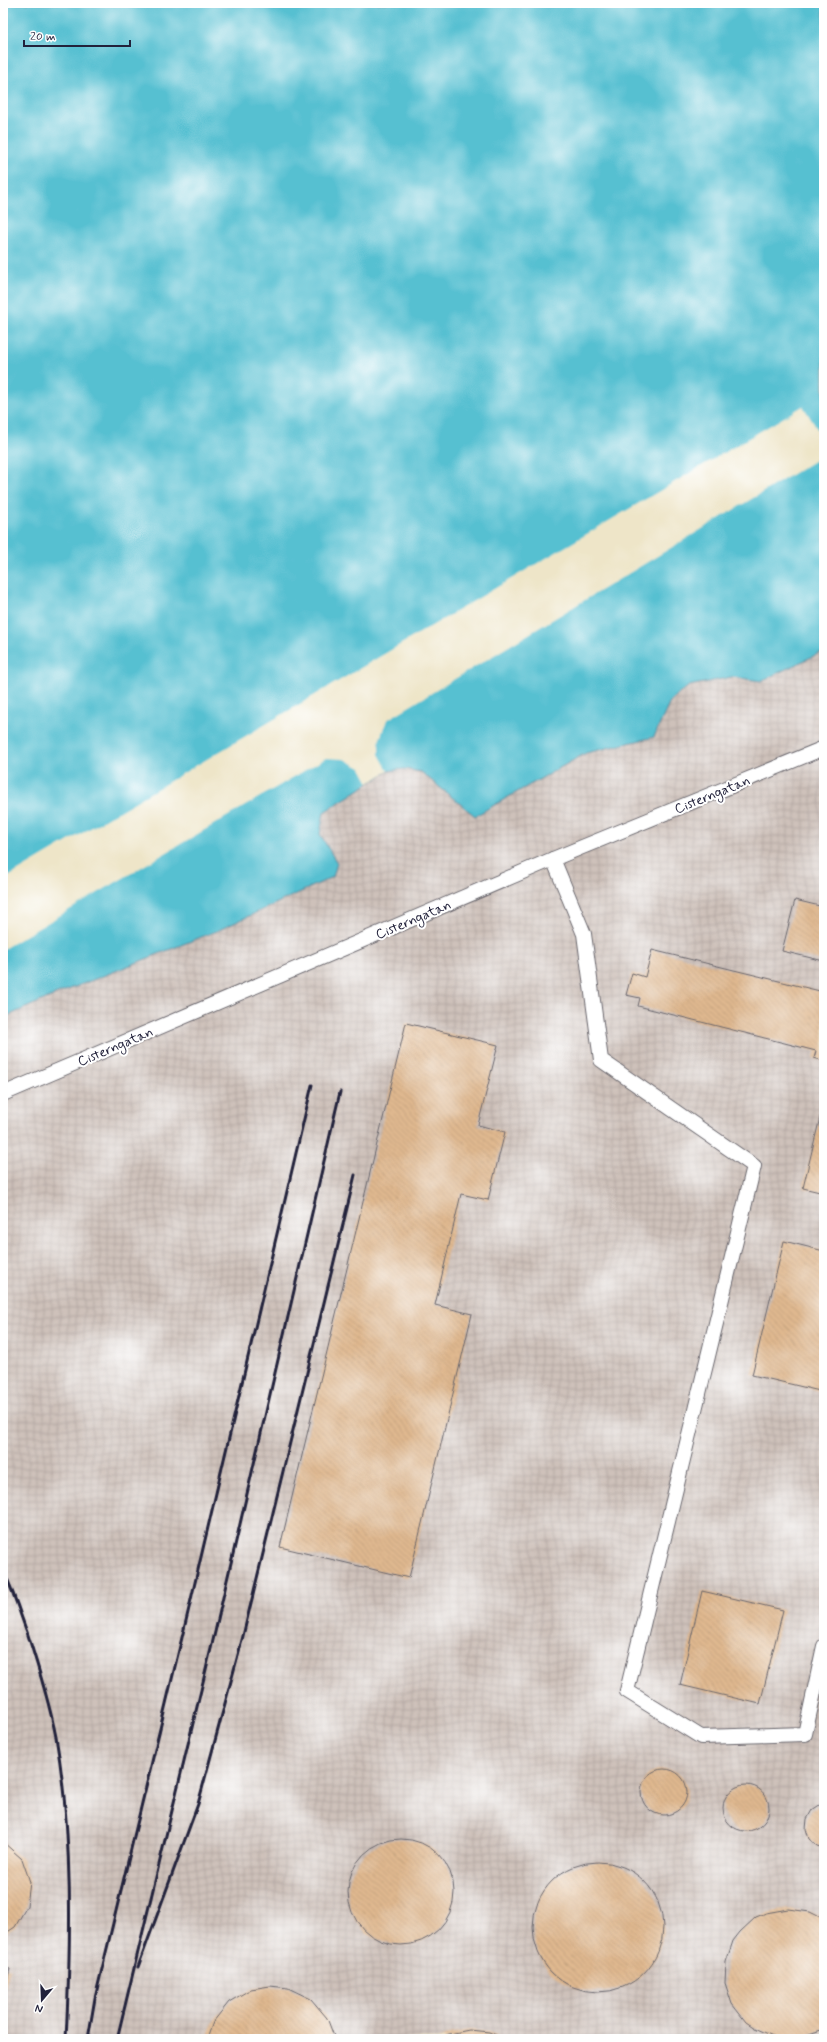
<svg xmlns="http://www.w3.org/2000/svg" width="827" height="2042" font-family="Mynerve,sans-serif">
<style>
.industrial{fill:url(#industrial-grid)}
.water{fill:#56c0d1;stroke:#3c7186}
.pier{fill:#eee5c8}
.building{fill:url(#building-back-hatch)}
.lines{fill:none;stroke-linecap:round;stroke-linejoin:round}
.service-casing{stroke:#69666c;stroke-width:16}
.service{stroke:#fff;stroke-width:14}
.rail{stroke:#22223b;stroke-width:3}
.labels{text-anchor:middle;stroke-width:4;stroke-linejoin:round;paint-order:stroke}
.street-label{font-size:14px;fill:#22223b;stroke:#fff}
</style>
<defs>
<pattern id="industrial-grid" width="8" height="8" patternUnits="userSpaceOnUse"><rect width="8" height="8" fill="#cec1ba"/><path d="M0 4h8M4 0v8" fill="none" stroke="#b1a6a1"/></pattern>
<pattern id="building-back-hatch" width="6" height="6" patternUnits="userSpaceOnUse"><rect width="6" height="6" fill="#dfb88f"/><path d="M-1 5l2 2M0 0l6 6M5-1l2 2" fill="none" stroke="#bf9e7c"/></pattern>
</defs>
<rect width="100%" height="100%" fill="#fff"/>
<filter id="ink" filterUnits="userSpaceOnUse"><feTurbulence type="fractalNoise" baseFrequency=".025" numOctaves="2"/><feDisplacementMap in="SourceGraphic" scale="8" xChannelSelector="R" yChannelSelector="G"/><feConvolveMatrix kernelMatrix="1 2 1 2 8 2 1 2 1" color-interpolation-filters="sRGB"/></filter>
<filter id="wash" filterUnits="userSpaceOnUse"><feTurbulence type="fractalNoise" baseFrequency=".012" numOctaves="4" result="noise"/><feDisplacementMap in="SourceGraphic" scale="16" xChannelSelector="R" yChannelSelector="G"/><feGaussianBlur stdDeviation="0.9" result="paint"/><feColorMatrix in="noise" values="0 0 0 0 0 0 0 0 0 0 0 0 0 0 0 0 0 1.4 0 .05"/><feComposite in="paint" operator="in"/></filter>
<g filter="url(#wash)">
<rect width="100%" height="100%" fill="#eee5c8"/>
<!-- industrial -->
<path class="industrial" d="M824 651V2039H3V1018L337 863 320 834 324 812 388 771 404 769 421 772 475 816 586 753 654 737 671 700 689 686 732 677 761 681Z"/>
<!-- water -->
<path class="water" d="M3 3H824V651L761 681 732 677 689 686 671 700 654 737 586 753 475 816 421 772 404 769 388 771 324 812 320 834 337 863 333 877 219 930 55 995 3 1018Z"/>
<!-- pier -->
<path class="pier" d="M803 406 824 440V455L387 720 379 741V754L388 771 369 783 361 768 344 759 326 758 3 949V880Z"/>
<g id="blocks">
<!-- building -->
<g class="building">
<path d="M795 900 824 907V961L782 951Z"/>
<path d="M652 950 824 992V1061L814 1058 816 1051 638 1006 640 998 626 995 632 973 645 977Z"/>
<path d="M406 1023 498 1045 478 1125 505 1132 488 1200 461 1194 435 1305 472 1314 409 1578 280 1547Z"/>
<path d="M823 1105H824V1193L803 1188Z"/>
<path d="M784 1241 824 1251V1392L752 1375Z"/>
<path d="M702 1591 783 1610 760 1704 680 1685Z"/>
<circle cx="664" cy="1792" r="23"/>
<circle cx="746" cy="1808" r="23"/>
<path d="M821 1804H824V1848L817 1846 809 1839 806 1829 807 1819 812 1810Z"/>
<circle cx="401" cy="1892" r="53"/>
<path d="M3 1842 22 1859 30 1882 27 1906 15 1927 3 1935Z"/>
<circle cx="598" cy="1927" r="65"/>
<path d="M788 1909 810 1912 824 1919V2029L797 2038 775 2037 755 2028 746 2022 732 2004 725 1983 726 1962 733 1941 740 1932 756 1917 766 1913Z"/>
<path d="M3 1967 10 1969 4 1992H3Z"/>
<path d="M270 1986 288 1988 311 1999 327 2018 335 2039H207L213 2022 229 2002 251 1989Z"/>
<path d="M469 2030 489 2032 505 2039H438L449 2034Z"/>
</g>
</g>
</g>
<g filter="url(#ink)">
<use href="#blocks" fill-opacity="0" stroke="#69666c" stroke-width="1"/>
<g class="lines">
<defs>
<g id="service">
<path d="M553 859 584 934 601 1060 754 1166 627 1691 701 1737 805 1734 824 1646"/>
<path d="M3 1094 553 859 824 748"/>
</g>
</defs>
<!-- service casing -->
<use href="#service" class="service-casing"/>
<!-- service -->
<use href="#service" class="service"/>
<!-- rail -->
<g class="rail">
<path d="M3 1570C13 1590 19 1611 27 1632 38 1666 49 1701 56 1737 73 1835 71 1940 66 2039"/>
<path d="M138 1967 198 1804 242 1640 355 1175"/>
<path d="M88 2039 95 1998 185 1625 312 1085"/>
<path d="M117 2039 215 1632 340 1092"/>
</g>
</g>
</g>
<g class="labels">
<!-- street labels -->
<g class="street-label">
<text transform="translate(712 794) rotate(-22)" y="5">Cisterngatan</text>
<text transform="translate(413 919) rotate(-23)" y="5">Cisterngatan</text>
<text transform="translate(115 1046) rotate(-23)" y="5">Cisterngatan</text>
</g>
</g>
<!-- margin -->
<rect width="827" height="2042" fill="none" stroke="#fff" stroke-width="16"/>
<!-- north arrow -->
<g transform="translate(42 2000) rotate(199)" stroke="#ffffff" stroke-width="3" paint-order="stroke">
<path d="M0-3L7 15L0 10L-7 15Z" fill="#22223b"/>
<text y="-6" font-size="11" font-weight="bold" text-anchor="middle" fill="#22223b">N</text>
</g>
<!-- scale -->
<path d="M24 40v6h106v-6" fill="none" stroke="#22223b" stroke-width="2"/>
<text x="30" y="40" font-size="12" fill="#22223b" stroke="#ffffff" stroke-width="3" paint-order="stroke">20 m</text>
</svg>
